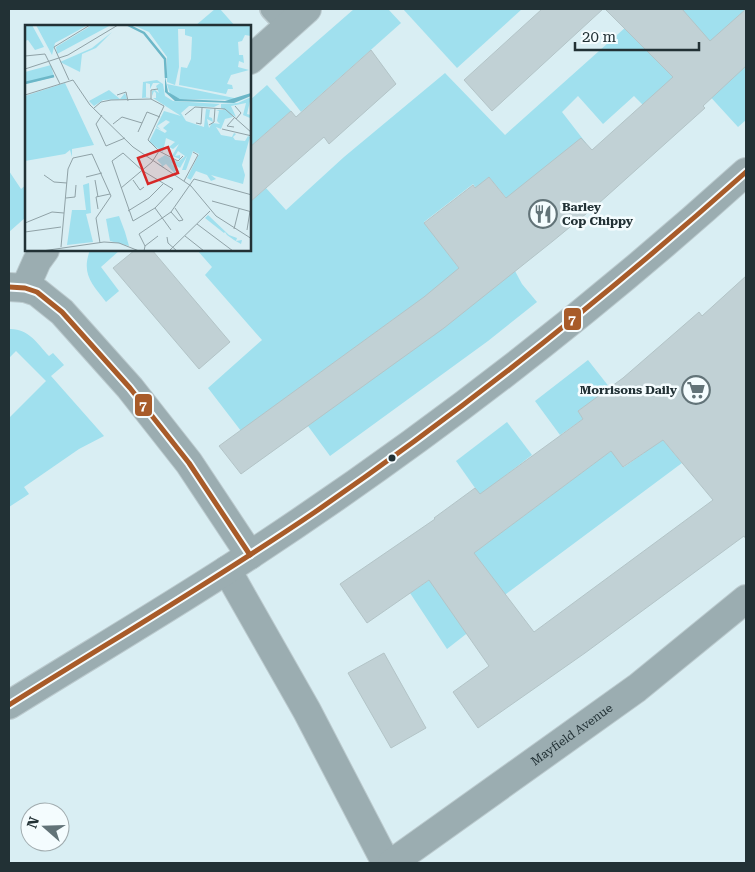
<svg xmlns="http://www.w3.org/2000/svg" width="755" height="872" font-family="'Roboto Serif',serif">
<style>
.green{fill:#a0e0ee}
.building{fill:#c1d1d5;stroke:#b3c4c7;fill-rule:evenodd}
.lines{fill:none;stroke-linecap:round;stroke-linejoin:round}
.service-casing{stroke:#bbcace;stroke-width:24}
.minor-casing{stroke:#bbcace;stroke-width:30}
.service{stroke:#9badb1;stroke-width:21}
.minor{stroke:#9badb1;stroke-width:28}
.bus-1-casing{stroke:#f4fcfe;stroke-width:9}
.bus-1{stroke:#a85b29;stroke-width:5}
.bus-dot{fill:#223135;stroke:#f4fcfe;stroke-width:2}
.labels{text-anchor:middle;stroke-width:5;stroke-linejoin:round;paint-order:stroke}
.poi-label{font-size:12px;font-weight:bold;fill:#223135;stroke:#f4fcfe;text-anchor:start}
.street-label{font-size:12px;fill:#223135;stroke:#f4fcfe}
.inset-river{fill:none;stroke:#6cb7c8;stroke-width:2.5}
.inset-road{fill:none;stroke:#90a2a7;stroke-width:1}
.view{fill:#d62828;fill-opacity:0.15;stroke:#d62828;stroke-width:2.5}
.inset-edge{fill:none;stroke:#223135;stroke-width:2.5}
.line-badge{stroke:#f4fcfe;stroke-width:2}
.badge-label{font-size:14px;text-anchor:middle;font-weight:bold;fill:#fff}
</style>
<rect width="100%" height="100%" fill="#d9eef3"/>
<!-- green -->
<g class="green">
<path d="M215 9H220L235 26H195Z"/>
<path d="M354 9H388L401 23 301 112 275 78Z"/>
<path d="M403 9H522L457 68Z"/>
<path d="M672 9H746L690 60 718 91 746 66V120L738 127 684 68 643 105 634 96 603 124 578 96 562 112 586 143 570 157 509 201 489 177 476 188 473 184 424 222 459 268 515 271 522 284 537 302 488 341 330 456 308 426 398 316 241 431 208 388 262 340 205 275 212 267 197 250H250V202L266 188 286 210 344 157 445 73 505 135 636 18 648 30Z"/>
<path d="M267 85 291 111 250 147V100Z"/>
<path d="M9 171 21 189 26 185V217L9 232Z"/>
<path d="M90 250H120L101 267 119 291 106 302C92 284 81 274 90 250Z"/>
<path d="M9 329C28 328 37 343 49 356L53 353 64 365 51 376 104 436 79 449 24 487 29 494 9 507V418L46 381 16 351 9 358Z"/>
<path d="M588 360 610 388 578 411 583 419 560 435 535 401Z"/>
<path d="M507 422 532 455 480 495 456 461Z"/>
<path d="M653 428 682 463 490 606 470 631 447 649 410 593 506 529 608 453 612 451 624 467 644 453Z"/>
</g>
<!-- building -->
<g class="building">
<path d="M542 9H603L492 111 464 80Z"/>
<path d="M605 9H682L710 41 746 9V66L703 106 705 108 598 204 553 241 444 328 241 474 219 446 424 297 459 268 424 223 473 185 475 188 489 177 506 198 581 138 592 150 673 77Z"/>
<path d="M371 50 396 84 329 144 324 137 250 202V147L291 111 296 117Z"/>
<path d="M135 250H152L230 342 199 369 113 268Z"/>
<path d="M746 276V539L744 536 585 653 478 728 453 692 489 666 429 580 367 623 340 584 435 519 434 518 475 488 480 494 583 419 578 411 623 378 699 312 702 316ZM663 440 713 500 534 632 474 553 611 451 623 467Z"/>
<path d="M384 653 426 728 391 748 348 673Z"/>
</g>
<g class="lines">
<defs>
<path id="service" d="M271 9 287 26"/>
<g id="minor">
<path d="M250 60 307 9"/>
<path d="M9 287 25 288 37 292 62 312 130 388 189 463 250 555"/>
<path d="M25 288 37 261 45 250"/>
<path d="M227 570 307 711 386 863"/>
<path d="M9 705C89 655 171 607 250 555 425 440 591 312 746 172"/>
<path id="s1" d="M392 863 637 688 746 599"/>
</g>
</defs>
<!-- service casing -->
<use href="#service" class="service-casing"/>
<!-- minor casing -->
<use href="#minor" class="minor-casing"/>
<!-- service -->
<use href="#service" class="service"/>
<!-- minor -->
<use href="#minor" class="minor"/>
<defs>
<g id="bus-1">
<path d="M9 287 25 288 37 292 62 312 130 388 189 463 250 555"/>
<path d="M9 705C111 641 215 580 315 512 466 408 609 294 746 172"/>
</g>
</defs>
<!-- bus-1 casing -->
<use href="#bus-1" class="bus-1-casing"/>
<!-- bus-1 -->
<use href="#bus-1" class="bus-1"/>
</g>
<!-- icons -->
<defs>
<symbol id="restaurant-ring" viewBox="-11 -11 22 22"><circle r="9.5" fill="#f4fcfe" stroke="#627378" stroke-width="1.5"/><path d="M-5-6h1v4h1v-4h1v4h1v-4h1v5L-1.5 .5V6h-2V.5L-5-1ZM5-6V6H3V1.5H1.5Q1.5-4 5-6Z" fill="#627378"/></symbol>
<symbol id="supermarket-ring" viewBox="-11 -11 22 22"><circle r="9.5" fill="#f4fcfe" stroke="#627378" stroke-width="1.5"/><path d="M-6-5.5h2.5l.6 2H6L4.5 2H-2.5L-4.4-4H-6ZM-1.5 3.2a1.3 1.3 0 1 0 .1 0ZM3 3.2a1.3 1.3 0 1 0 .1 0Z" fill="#627378"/></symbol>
</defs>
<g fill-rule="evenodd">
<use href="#restaurant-ring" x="527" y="198" width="32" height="32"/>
<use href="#supermarket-ring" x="680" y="374" width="32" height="32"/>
</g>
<!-- markers -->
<circle class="bus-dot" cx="392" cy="458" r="4.5"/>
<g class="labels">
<!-- poi labels -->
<g class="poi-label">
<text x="562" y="211">Barley<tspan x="562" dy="14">Cop Chippy</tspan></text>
<text x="677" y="394" text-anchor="end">Morrisons Daily</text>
</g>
<!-- street labels -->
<g class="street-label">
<text dy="4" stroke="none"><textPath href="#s1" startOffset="221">Mayfield Avenue</textPath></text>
</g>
</g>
<!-- overview -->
<g transform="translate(25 25)">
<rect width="226" height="226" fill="#d9eef3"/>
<path d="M0 0H7L19 22 10 25 3 15 0 16ZM11 0H63L30 18 27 30ZM67 0H86L32 29 31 22ZM108 0H226V11L220 10 217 16 213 17 214 30H218L219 38 214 36 213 42 224 45 206 50 202 59 207 60 208 64H203L201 69 154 60 156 42 162 43 166 34 167 12 160 10V4H153L154 42 150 60 142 57V32L124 7ZM87 7 71 23 57 29 55 47 35 37 67 23ZM26 40 29 52 0 59V47ZM132 55 138 59 140 71 148 76 195 79 189 82 164 81 156 88 161 96 179 102 181 84 188 85H185L184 92 187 93 188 97 182 94 184 103 187 98 195 99 192 96 194 86 191 85H199L204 87 208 92 200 94 196 104 191 102 196 110 207 112 209 108 211 109 208 112 210 115 220 116 223 111 225 112 217 140 220 150 218 159 186 150 191 154 186 156 182 150 171 146 164 158 166 155 162 153 174 129 168 126 161 145H157L162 131 155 143 146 138 155 147 150 146 152 151 141 139 138 141 140 144 132 139 137 140 132 135 140 130 153 137 160 131 153 126 150 131 155 130V134L147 131 154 119 148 124 144 122 150 117 141 113 138 127 124 117 131 103 140 108 142 106 138 103 145 97 141 95 132 101 136 105 131 102 139 86 156 91 128 73H131V68L129 66 127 71V66L130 65 134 68 131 61 135 58H128L125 64V59L121 58V72H125L117 73 118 57ZM40 58 69 120 47 124V132L45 125 40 129 0 136V71ZM142 59 214 74 226 68 213 75 155 74 145 69ZM84 65 95 74 100 68 102 74 78 75 69 81 64 76ZM226 72 222 89 226 90V98L225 93 218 90 221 78 206 81 211 92 196 83V79L213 78ZM64 158 66 188 61 189 68 217 42 220 47 185H61L58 160ZM183 190 204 210 212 213 211 216 217 215 216 219 209 215 202 210 200 207 199 208 180 193ZM94 191 100 207 104 221 85 216 81 194Z" fill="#a0e0ee"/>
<path d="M140 51 143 67 155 74 200 76 226 68V71L209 78 150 76 140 67Z" fill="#6cb7c8"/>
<path class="inset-river" d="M103 0 119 8 140 34 141 53M0 58 29 51"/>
<path class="inset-road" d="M0 31 20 29 35 59M0 44 43 30 93 0M44 55 29 22 65 0M0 70 48 55 65 80 108 122 166 161 191 191 227 214M92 70 101 67 103 76M126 74V65L133 64M210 81 216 88 211 94M69 83 76 77 86 75 126 74 139 81 123 115 134 126 127 137M77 90 71 99 81 121 100 113M160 90 170 82 200 84 227 108M171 98 176 99 177 83M88 99 97 92 117 98M184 100 189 97 190 83M209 102 202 101 210 92M197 104 227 111M113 107 122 87 135 92M134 126 153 136 158 131M98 128 118 146 148 164 130 183 108 196 87 136ZM19 150 29 157 42 158M61 152 77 148M70 155 73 172M108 155 115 165 119 162M159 156 173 130 168 127M96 163 127 137M41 173 50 172 51 160M187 176 227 187M130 183 146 205M73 184 71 172 85 169M103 186 124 173 138 159M146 187 154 196 158 195 150 183M0 198 27 187 39 188M172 199 208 226M209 204 214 184M222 205 225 186M0 207 36 202M160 211 179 226M142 212 143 218 152 226M120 221 114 209 146 187 169 154 227 170M36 222 43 144 48 133 67 129 86 171 71 193 75 218M17 226 79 217 94 218 114 226M119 226 120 221 133 211M144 226 185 186"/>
<path class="view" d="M143 122 153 148 123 159 113 133Z"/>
<rect width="226" height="226" class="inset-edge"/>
</g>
<g class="line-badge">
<rect x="563" y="307" width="19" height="24" rx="5" fill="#a85b29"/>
<rect x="134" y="393" width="19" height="24" rx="5" fill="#a85b29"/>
</g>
<g class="badge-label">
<text x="572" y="324">7</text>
<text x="143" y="410">7</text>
</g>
<!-- border -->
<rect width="755" height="872" fill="none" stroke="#223135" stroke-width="20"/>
<!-- north arrow -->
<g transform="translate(45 827) rotate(290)"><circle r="24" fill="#f4fcfe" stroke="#a0abae"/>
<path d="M0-4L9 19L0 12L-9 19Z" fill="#627378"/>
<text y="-8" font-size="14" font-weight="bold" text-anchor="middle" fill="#223135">N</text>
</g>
<!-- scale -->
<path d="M575 42v8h124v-8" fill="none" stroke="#223135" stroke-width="2.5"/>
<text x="582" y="42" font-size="15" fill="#223135" stroke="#f4fcfe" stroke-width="4" paint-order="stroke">20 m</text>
</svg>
